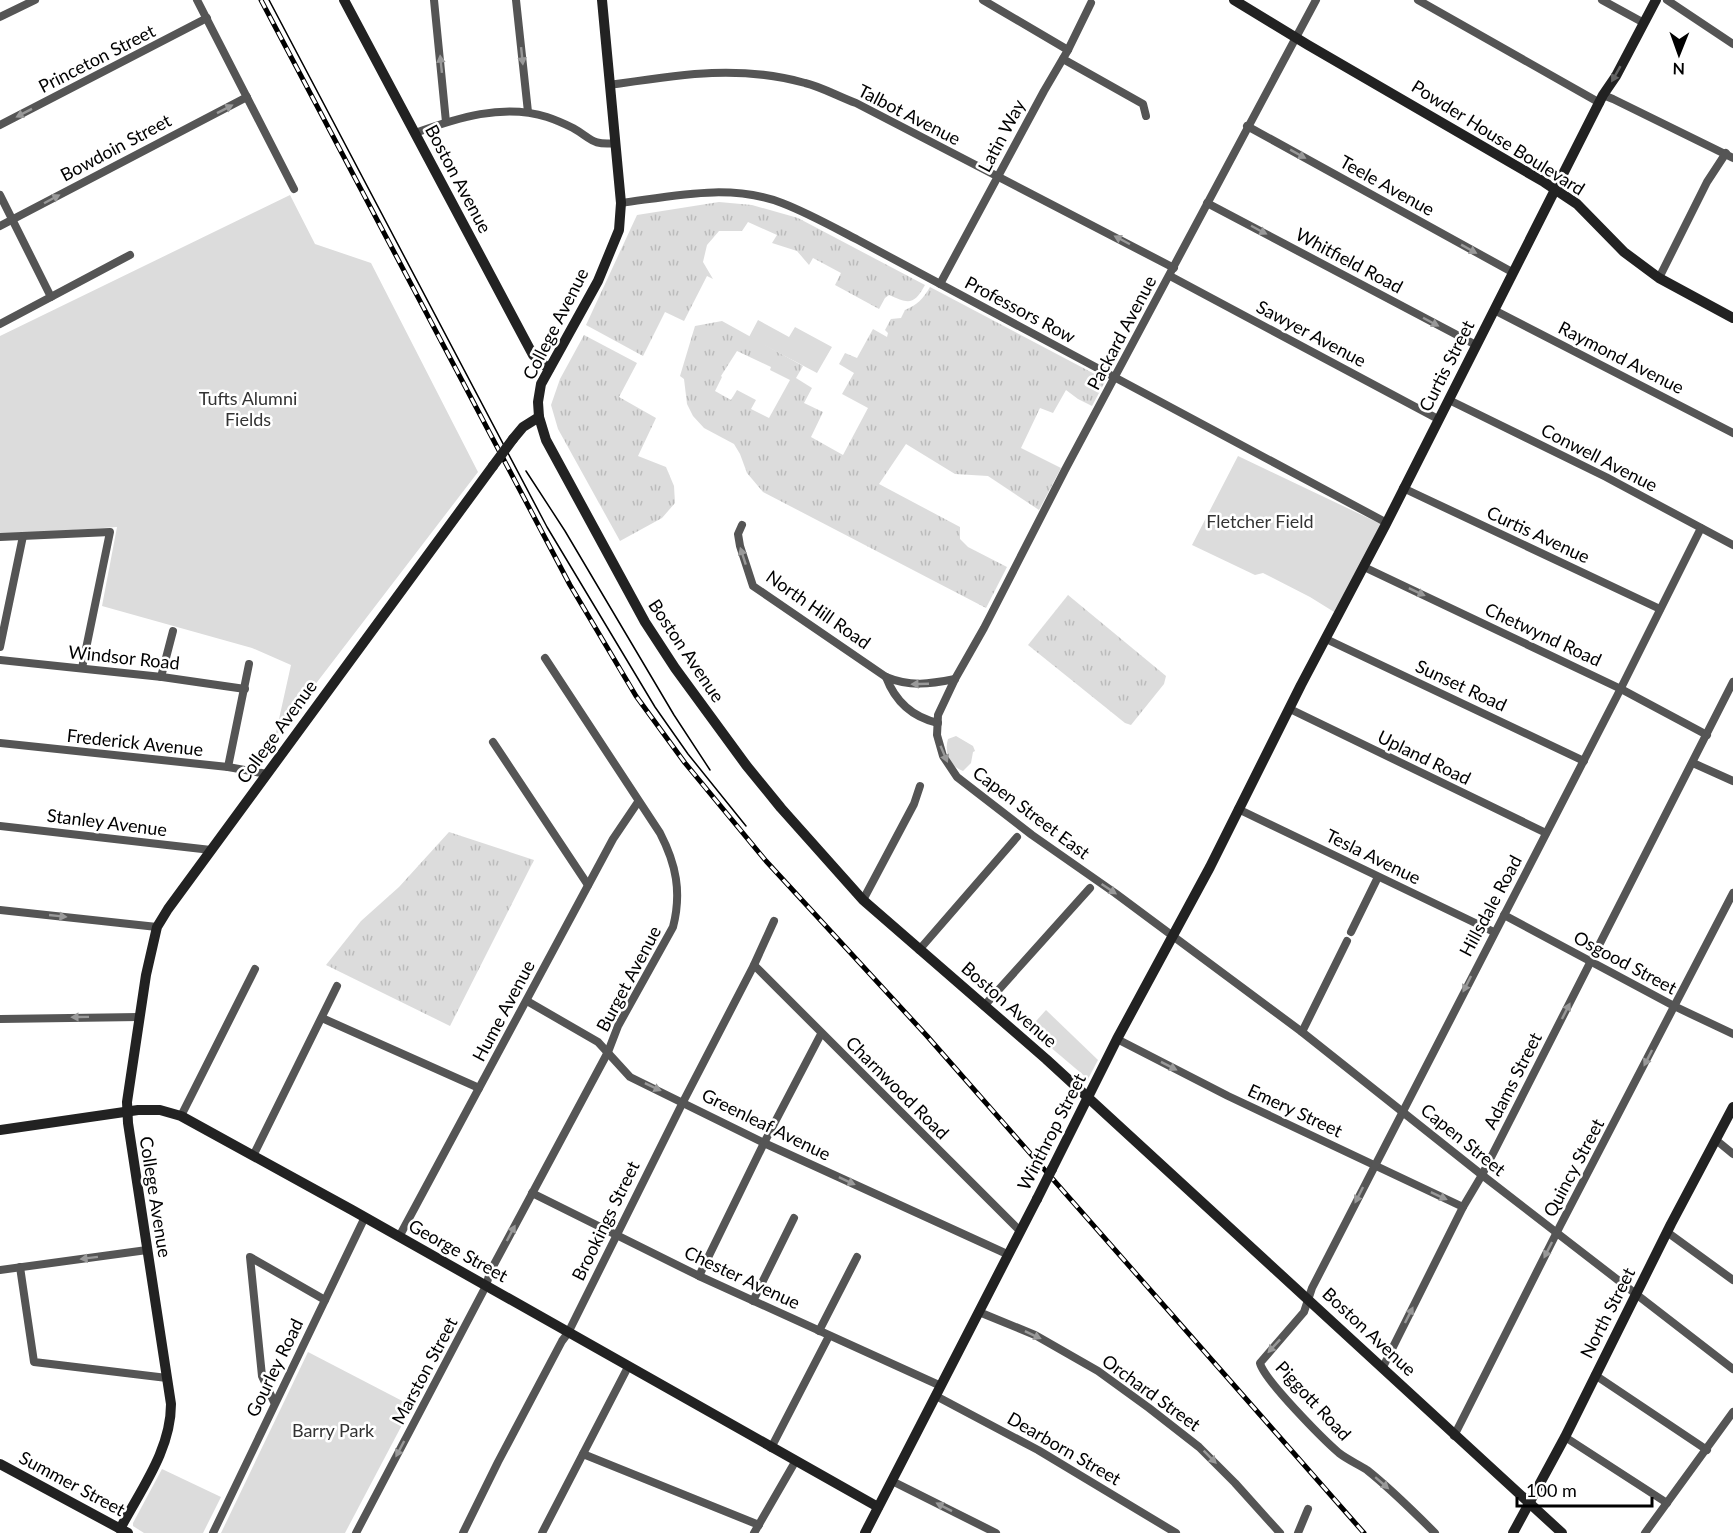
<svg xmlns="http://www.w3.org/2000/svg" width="1733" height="1533" font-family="Lato,sans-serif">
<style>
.grass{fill:url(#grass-tufts);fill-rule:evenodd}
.green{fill:#dcdcdc}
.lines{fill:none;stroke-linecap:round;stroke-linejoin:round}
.street{stroke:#555;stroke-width:8}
.secondary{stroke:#222;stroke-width:10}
.tram{stroke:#000;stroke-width:1.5}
.rail-casing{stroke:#000;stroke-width:5}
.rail{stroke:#fff;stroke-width:3;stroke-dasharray:9;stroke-linecap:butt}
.secondary-bridge{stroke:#222;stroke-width:10}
.oneway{fill:#999}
.oneway2{fill:#646464}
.labels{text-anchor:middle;stroke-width:5;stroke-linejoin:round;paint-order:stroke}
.street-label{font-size:18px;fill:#000;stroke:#fff}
.park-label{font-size:18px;fill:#333;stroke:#fff}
</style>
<defs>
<pattern id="grass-tufts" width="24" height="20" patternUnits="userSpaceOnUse" patternTransform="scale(1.5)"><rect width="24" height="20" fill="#dcdcdc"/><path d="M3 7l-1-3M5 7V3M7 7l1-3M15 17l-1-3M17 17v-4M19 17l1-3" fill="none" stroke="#bbb"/></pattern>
</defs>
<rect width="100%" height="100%" fill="#fff"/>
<!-- grass -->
<g class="grass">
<path d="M719 202 752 205 798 218 925 285C914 305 909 304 889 295L885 298 879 309 835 285 841 273 813 258 809 265 797 251 772 243 777 235 748 222 742 231H719L707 245 703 262 713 279 707 276 684 321 665 312 643 356 586 325 637 215Z"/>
<path d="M930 287 1106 380 1092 406 1078 399 1066 390 1053 413 1040 408 1021 448 1061 468 1039 510 988 476 955 474 906 444 879 484 960 527V539L968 547 1007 567 986 608 763 492 747 473 740 454 734 444 704 428 693 416 687 404 684 379 680 376 695 326 722 321 803 366 796 378 812 388 804 403 823 412 811 437 843 455 868 408 842 394 854 373 839 364 845 353 857 358 873 329 887 337 888 333 885 330 891 319 901 318 905 310C917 305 923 299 930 287ZM737 351 771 367 770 370 790 380 769 418 751 409 756 400 737 390 731 400 715 391 722 377 721 376Z"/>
<path d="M584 335 637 363 619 397 656 418 638 456 666 467 674 486 675 503 662 518 620 541 558 429 551 405 560 379Z"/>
<path d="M1068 595 1166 676 1164 684 1131 725 1125 723 1028 645Z"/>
<path d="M449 832 534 860 450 1026 326 965 361 921 399 887Z"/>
</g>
<!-- green -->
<g class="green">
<path d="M290 195 315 244 371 263 478 472 275 737 291 665 252 648 102 606 117 527 0 535V336Z"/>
<path d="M758 320 789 337 795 327 832 347 817 373 749 337Z"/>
<path d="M1238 456 1385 526 1339 615 1310 597 1263 573 1255 575 1192 545Z"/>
<path d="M956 736 973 746 975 751 973 752 971 763 963 771C949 766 944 752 948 739Z"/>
<path d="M1046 1010 1098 1060 1088 1079 1029 1029Z"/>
<path d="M308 1352 412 1406 345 1533H221Z"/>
<path d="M162 1469 221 1497 203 1533H144L133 1526V1523Z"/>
</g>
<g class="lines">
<!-- street -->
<g class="street">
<path d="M197 0 294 189"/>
<path d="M434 0 446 122"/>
<path d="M516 0 528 112"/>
<path d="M983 0 1068 50"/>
<path d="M1316 0 1066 468 984 628 955 679 938 715 937 735 943 756 957 777 1032 835 1115 893 1302 1032 1482 1175 1733 1369"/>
<path d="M1418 0 1600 103"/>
<path d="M1602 0 1644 23"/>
<path d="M1667 0 1733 44"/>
<path d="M0 17 35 0"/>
<path d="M1063 59 1143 104 1146 116"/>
<path d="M610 85C676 75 738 64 805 83 822 87 839 97 856 103L1174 268"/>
<path d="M1603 95 1613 99 1733 158"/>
<path d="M0 125 207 18"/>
<path d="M1247 126 1512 272"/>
<path d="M415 133C457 118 503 103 547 117 556 120 565 124 573 128 591 138 592 146 616 143"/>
<path d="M0 195 51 297"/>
<path d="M621 203C674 196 730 183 782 203 808 213 833 227 858 240L1387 523"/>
<path d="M1207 203 1476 345"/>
<path d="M0 226 247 97"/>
<path d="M1170 276 1438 419"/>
<path d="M1659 278 1707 182 1726 153"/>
<path d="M940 284 1044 91 1068 50 1091 3"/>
<path d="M1494 310 1733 433"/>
<path d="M0 324 130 255"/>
<path d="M1449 400 1606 477 1733 545"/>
<path d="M1403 488 1660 609"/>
<path d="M742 525 738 534 740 546 753 586 886 677C910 687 930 684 955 679"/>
<path d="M0 537 110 532 82 668"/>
<path d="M1364 567 1621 689 1707 735"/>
<path d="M1326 639 1584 761"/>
<path d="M0 647 23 536"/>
<path d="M0 660 162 677 245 689"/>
<path d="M161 677 173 631"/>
<path d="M886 677C895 701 912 717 938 723"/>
<path d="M1290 709 1546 833"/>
<path d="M493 742 588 885"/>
<path d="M0 743 228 767 267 774"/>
<path d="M1693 763 1733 781"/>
<path d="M228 767 249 664"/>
<path d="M1238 809 1494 932"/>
<path d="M0 826 211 850"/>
<path d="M863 900 914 804 920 786"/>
<path d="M0 910 157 927"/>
<path d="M1504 915 1674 1006 1733 1034"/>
<path d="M1351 932 1378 877"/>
<path d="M919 950 1017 837"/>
<path d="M754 965 1019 1230"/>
<path d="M527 1001 598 1042 630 1077 764 1143 1007 1254"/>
<path d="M984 1006 1090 888"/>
<path d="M322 1018 479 1088"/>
<path d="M0 1019 139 1017"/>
<path d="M1302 1032 1347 941"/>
<path d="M1117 1039 1228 1096 1463 1207"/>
<path d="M181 1116 255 969"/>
<path d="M1716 1140 1733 1154"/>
<path d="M253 1156 337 986"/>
<path d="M532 1193 699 1276 941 1386"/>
<path d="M1667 1232 1733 1280"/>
<path d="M399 1237 613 839 638 802"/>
<path d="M20 1267 34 1362 167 1378"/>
<path d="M0 1270 147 1250"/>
<path d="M699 1276 764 1143 821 1034"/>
<path d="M753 1301 794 1218"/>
<path d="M979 1312 1035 1335 1098 1371 1149 1408 1199 1447 1235 1483 1280 1533"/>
<path d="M819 1331 857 1257"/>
<path d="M1383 1367 1463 1207 1482 1175 1733 682"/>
<path d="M1595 1375 1707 1450"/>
<path d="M936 1396 1038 1450 1176 1533"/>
<path d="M274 1402 262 1376 250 1257 325 1300"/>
<path d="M1454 1436 1560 1226 1733 893"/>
<path d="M1565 1437 1667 1503"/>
<path d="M771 1448 829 1336"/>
<path d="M583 1454 759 1525"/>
<path d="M892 1481 996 1533"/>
<path d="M213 1533 365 1217"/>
<path d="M356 1533 486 1286 490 1272 608 1052 618 1026 673 927C682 892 676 864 660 833L545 658"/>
<path d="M463 1533 498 1462 562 1341 568 1333 683 1102 754 965 774 921"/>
<path d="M542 1533 628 1367"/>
<path d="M754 1533 795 1462"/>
<path d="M1298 1533 1308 1509"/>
<path d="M1435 1533C1413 1511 1391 1489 1367 1470 1358 1464 1348 1460 1339 1453 1324 1440 1264 1380 1260 1363L1304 1312 1312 1288 1617 696 1701 528"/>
<path d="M1645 1533 1733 1412"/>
</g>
<!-- secondary -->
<g class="secondary">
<path d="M344 0 533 355 549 369"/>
<path d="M602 0 621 203 619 230 598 281 541 384 538 402 539 417 546 440 645 622 675 668 746 765 781 808 863 900 1046 1059 1562 1533"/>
<path d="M1234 0 1308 45 1544 182 1577 204 1624 252 1659 278 1733 318"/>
<path d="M513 439 523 427 539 417"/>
<path d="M0 1130 138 1110H160L181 1116 352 1210 878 1507"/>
<path d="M1052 1169 1117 1039 1210 867 1301 685 1385 526 1603 95 1616 76 1656 0"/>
<path d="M0 1464 128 1533"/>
<path d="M120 1529C141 1489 171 1450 171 1404L128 1123 127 1102 146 975 157 927 168 909 493 466"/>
<path d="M865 1533 1037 1199"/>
<path d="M1513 1533 1565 1437 1671 1224 1733 1107"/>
</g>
<!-- tram -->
<g class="tram">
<path d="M269 0 547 527 655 707 688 754 746 826"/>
<path d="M526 471 565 531 674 715 710 770"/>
</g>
<defs>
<path id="rail" d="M261 0 570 585 636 696 685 763 766 861 927 1036 1364 1533"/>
</defs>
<!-- rail casing -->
<use href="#rail" class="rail-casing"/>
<!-- rail -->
<use href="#rail" class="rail"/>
<!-- secondary-bridge -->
<g class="secondary-bridge">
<path d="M493 466 513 439"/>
<path d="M1037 1199 1052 1169"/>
</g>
</g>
<!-- one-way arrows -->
<defs><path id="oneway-solid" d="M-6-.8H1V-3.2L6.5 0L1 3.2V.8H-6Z" transform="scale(1.5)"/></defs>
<g class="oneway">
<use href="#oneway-solid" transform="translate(522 56) rotate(84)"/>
<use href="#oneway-solid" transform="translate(441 64) rotate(-96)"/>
<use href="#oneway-solid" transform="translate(225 109) rotate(-27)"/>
<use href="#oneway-solid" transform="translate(24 113) rotate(153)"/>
<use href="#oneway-solid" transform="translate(1298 154) rotate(29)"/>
<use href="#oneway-solid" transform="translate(52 199) rotate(-28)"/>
<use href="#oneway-solid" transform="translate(1259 230) rotate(28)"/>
<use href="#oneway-solid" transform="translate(1122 240) rotate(-152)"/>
<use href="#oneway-solid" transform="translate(1469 249) rotate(29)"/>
<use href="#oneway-solid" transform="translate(1431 322) rotate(28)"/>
<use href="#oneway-solid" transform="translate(743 556) rotate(-108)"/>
<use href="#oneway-solid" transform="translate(1417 592) rotate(25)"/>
<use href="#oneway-solid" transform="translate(920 684) rotate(178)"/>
<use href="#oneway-solid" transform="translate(944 754) rotate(67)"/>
<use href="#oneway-solid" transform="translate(1109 889) rotate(34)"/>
<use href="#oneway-solid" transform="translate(58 916) rotate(6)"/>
<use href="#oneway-solid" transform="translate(1467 984) rotate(117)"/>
<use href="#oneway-solid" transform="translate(1566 1011) rotate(-63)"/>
<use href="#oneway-solid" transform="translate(80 1017) rotate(179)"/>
<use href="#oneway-solid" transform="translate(1648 1058) rotate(117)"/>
<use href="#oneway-solid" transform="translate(1169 1066) rotate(27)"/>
<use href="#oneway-solid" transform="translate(653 1087) rotate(25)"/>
<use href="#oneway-solid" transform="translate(847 1181) rotate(25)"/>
<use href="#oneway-solid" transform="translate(1359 1195) rotate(117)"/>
<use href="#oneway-solid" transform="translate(1439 1196) rotate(25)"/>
<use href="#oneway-solid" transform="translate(511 1233) rotate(-62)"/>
<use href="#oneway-solid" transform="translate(1548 1250) rotate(117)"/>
<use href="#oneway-solid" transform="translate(89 1258) rotate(173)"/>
<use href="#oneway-solid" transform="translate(1409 1315) rotate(-63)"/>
<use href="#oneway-solid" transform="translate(1033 1335) rotate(25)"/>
<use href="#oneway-solid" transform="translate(1274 1346) rotate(133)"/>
<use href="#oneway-solid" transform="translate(400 1449) rotate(118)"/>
<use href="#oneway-solid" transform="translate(1210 1457) rotate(45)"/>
<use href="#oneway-solid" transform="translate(1382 1483) rotate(41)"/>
<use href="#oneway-solid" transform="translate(944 1507) rotate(-153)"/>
</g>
<use class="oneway2" href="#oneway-solid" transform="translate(1616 74) rotate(120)"/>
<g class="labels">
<!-- street labels -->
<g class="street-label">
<text transform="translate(97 59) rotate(-27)" y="6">Princeton Street</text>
<text transform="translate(909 115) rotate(27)" y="6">Talbot Avenue</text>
<text transform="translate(1002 136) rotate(-62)" y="6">Latin Way</text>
<text transform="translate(1498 138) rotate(32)" y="6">Powder House Boulevard</text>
<text transform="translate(116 148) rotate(-28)" y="6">Bowdoin Street</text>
<text transform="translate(458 179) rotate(62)" y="6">Boston Avenue</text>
<text transform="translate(1387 186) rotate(29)" y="6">Teele Avenue</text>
<text transform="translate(1349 261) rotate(28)" y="6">Whitfield Road</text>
<text transform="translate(1020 310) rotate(28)" y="6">Professors Row</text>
<text transform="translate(556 324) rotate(-63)" y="6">College Avenue</text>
<text transform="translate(1122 333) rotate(-62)" y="6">Packard Avenue</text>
<text transform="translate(1311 334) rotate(28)" y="6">Sawyer Avenue</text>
<text transform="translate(1621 358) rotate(27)" y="6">Raymond Avenue</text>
<text transform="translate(1447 366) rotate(-63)" y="6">Curtis Street</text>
<text transform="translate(1599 458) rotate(27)" y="6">Conwell Avenue</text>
<text transform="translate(1538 535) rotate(25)" y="6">Curtis Avenue</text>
<text transform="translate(818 610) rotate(35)" y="6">North Hill Road</text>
<text transform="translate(1543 635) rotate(25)" y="6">Chetwynd Road</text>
<text transform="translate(686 651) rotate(56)" y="6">Boston Avenue</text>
<text transform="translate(124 658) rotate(6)" y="6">Windsor Road</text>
<text transform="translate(1461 686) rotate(25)" y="6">Sunset Road</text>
<text transform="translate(277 732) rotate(-54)" y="6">College Avenue</text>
<text transform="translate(135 743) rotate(6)" y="6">Frederick Avenue</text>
<text transform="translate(1424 758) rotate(26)" y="6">Upland Road</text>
<text transform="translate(1031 813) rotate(37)" y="6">Capen Street East</text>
<text transform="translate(107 823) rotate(7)" y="6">Stanley Avenue</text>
<text transform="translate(1373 857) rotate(26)" y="6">Tesla Avenue</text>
<text transform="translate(1491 906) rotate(-62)" y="6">Hillsdale Road</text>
<text transform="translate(1625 963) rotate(28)" y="6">Osgood Street</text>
<text transform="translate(629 979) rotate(-62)" y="6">Burget Avenue</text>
<text transform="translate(1009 1005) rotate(41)" y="6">Boston Avenue</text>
<text transform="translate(504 1011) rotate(-62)" y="6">Hume Avenue</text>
<text transform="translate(1513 1081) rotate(-63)" y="6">Adams Street</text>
<text transform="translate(897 1088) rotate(45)" y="6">Charnwood Road</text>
<text transform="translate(1295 1111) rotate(25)" y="6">Emery Street</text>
<text transform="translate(766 1125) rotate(26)" y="6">Greenleaf Avenue</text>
<text transform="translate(1052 1132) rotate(-63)" y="6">Winthrop Street</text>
<text transform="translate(1463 1140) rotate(39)" y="6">Capen Street</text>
<text transform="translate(1574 1168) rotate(-62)" y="6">Quincy Street</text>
<text transform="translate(155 1197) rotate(81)" y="6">College Avenue</text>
<text transform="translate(606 1221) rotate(-64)" y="6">Brookings Street</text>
<text transform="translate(458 1251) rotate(29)" y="6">George Street</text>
<text transform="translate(742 1278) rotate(25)" y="6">Chester Avenue</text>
<text transform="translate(1608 1313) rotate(-63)" y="6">North Street</text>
<text transform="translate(1369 1332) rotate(43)" y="6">Boston Avenue</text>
<text transform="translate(275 1368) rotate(-64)" y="6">Gourley Road</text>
<text transform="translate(425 1371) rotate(-62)" y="6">Marston Street</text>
<text transform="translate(1151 1393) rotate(36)" y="6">Orchard Street</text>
<text transform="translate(1313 1401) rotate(47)" y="6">Piggott Road</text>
<text transform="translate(1064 1449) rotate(30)" y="6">Dearborn Street</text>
<text transform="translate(72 1484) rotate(28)" y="6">Summer Street</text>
</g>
<!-- park labels -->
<g class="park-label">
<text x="248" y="405">Tufts Alumni<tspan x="248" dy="21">Fields</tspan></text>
<text x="1260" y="528">Fletcher Field</text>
<text x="333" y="1437">Barry Park</text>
</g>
</g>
<!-- north arrow -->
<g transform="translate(1679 54) rotate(181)" stroke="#ffffff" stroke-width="4.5" paint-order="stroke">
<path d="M0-4.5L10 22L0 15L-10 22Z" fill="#000000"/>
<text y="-9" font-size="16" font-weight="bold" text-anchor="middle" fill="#000000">N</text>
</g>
<!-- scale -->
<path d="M1517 1497v9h135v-9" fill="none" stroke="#000000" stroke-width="3"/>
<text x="1526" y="1497" font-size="18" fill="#000000" stroke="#ffffff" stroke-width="4.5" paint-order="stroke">100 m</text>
</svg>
